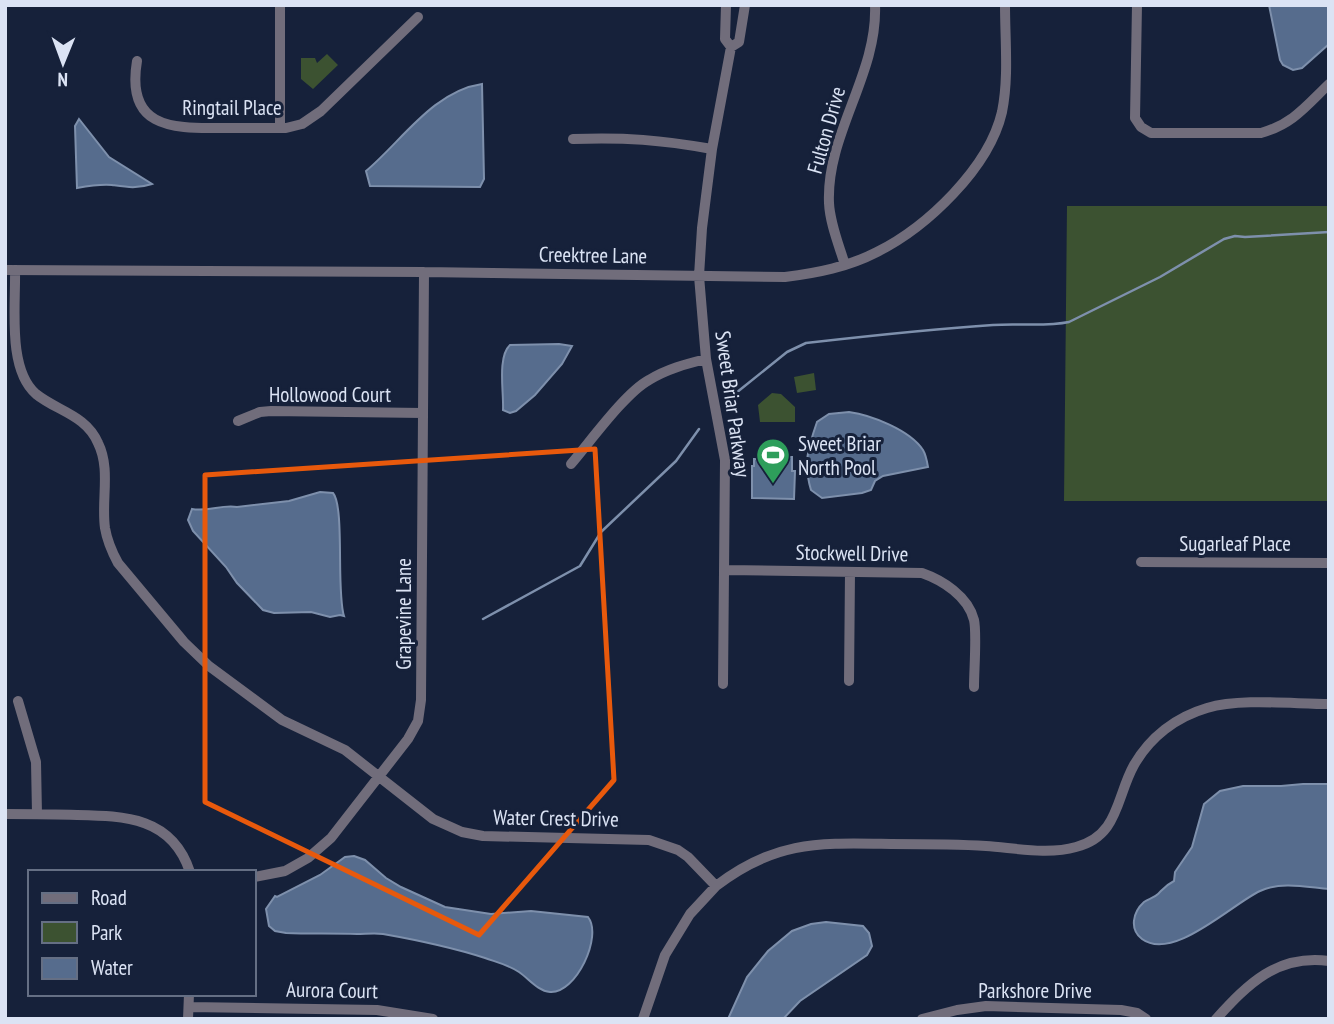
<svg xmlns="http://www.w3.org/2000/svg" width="1334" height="1024" viewBox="0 0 1334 1024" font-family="'PT Sans Narrow',sans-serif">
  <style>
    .green { fill: #3c5231 }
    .water { fill: #566c8d; stroke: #7e90ac; stroke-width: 2 }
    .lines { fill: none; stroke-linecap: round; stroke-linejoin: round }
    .stream { stroke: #7e90ac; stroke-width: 2.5 }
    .street { stroke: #716d7b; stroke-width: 10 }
    .marked { fill: none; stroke: #e8590c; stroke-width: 5; stroke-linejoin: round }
    .labels { text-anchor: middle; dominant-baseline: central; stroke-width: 6; stroke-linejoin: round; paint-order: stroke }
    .street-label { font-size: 21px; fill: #dbe3f4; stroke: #16213a }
    .poi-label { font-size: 21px; fill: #dbe3f4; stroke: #16213a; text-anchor: start }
  </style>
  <rect width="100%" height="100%" fill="#16213a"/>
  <path class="green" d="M327,54L338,65L313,89L301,79V58H315L317,63Z
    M1067,206H1329V501H1064Z
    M814,373L816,390L797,393L794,377Z
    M772,393L781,394L795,407V422H760L758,405Z"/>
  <path class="water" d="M1269,5H1329V44L1302,68L1293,70L1283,65L1280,60Z
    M482,84L484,179L480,187L370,186L366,171C401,142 433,91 482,84Z
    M79,119L109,157L152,184C137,189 126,187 112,185C100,184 88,186 77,188L75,126Z
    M559,344L572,346L562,364L535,395L516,411L510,413L503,410C504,393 497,357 510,345Z
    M849,412C871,415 910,430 923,450C926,455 927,461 928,467L883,476L875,481L871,490L862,493L822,498L811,490C803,463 808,448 817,422L829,414Z
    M777,457H792V471H795L794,499L752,498V466H754V459H777Z
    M320,492L333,493C345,507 336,592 344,616L340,615L330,617L311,612L274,613L263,610L237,583L226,567L193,531L188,520L192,509C208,512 223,504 237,507L289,501Z
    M1303,784H1329V889C1306,887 1282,881 1260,891C1232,904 1173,962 1142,939C1129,929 1133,912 1144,902C1148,899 1154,898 1158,894C1164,888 1166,885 1174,881L1175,872L1192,847L1204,804L1220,791L1243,786H1281Z
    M354,856L365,860L386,878L401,887L445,907L491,914L531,911L588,917C603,936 576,994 550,992C538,991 529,979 519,972C509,965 496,962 485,958C451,947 417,940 383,934C375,933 365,934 357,934C333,933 310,934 286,933L275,931L269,926L266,909L275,896L277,897L320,875L345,857Z
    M826,922L863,926L869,933L872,946L867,955L800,1001L783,1019H728L747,977L768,951L792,931L811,924Z"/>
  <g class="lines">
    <path class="stream" d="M736,393L787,352L806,343C868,336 931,329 993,325C1018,323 1045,327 1069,322L1160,277L1224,239L1235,236L1245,237L1329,232
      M483,619L580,566L601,532L676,461L699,429"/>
    <path class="street" d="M726,5L725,39L731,47
      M1137,5L1135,118L1141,127L1151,133H1261C1293,124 1306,106 1329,84
      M137,61C126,126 169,129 220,128C242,128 264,128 286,128L302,124L321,111L418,17
      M280,128V5
      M573,139C625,137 661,140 712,149
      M845,265C839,245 830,224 829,203C826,134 878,74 875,5
      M5,270L424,272L785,277C817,273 848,267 877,252C927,227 989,168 1002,112C1009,78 1005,40 1005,5
      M15,270C16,305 7,369 36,394C57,411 86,415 98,443C111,469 101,500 105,528C107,540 112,552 118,563L184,642L209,666L282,720L345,750L433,819L462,832L483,836L649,840L678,850L688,857L716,886C776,840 819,843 891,844C923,844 955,844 986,846C1015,848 1048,855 1076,847C1119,836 1116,797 1134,765C1150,737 1176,717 1207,708C1241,698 1293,704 1329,704
      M238,421L260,412L271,411L423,413
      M571,464C590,442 625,393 649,380C667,369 686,364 706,359
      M1141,562L1329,563
      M725,570L922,573C942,580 968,596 974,620C977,633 974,670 974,687
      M849,681L850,572
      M723,684L725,460L706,359L699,276L702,228L712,149L731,47L739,42L745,5
      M18,701L36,762L37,814
      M5,814C29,814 53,814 77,815C125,816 172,817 190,872
      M254,877L285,871L308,858L331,838L408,739L418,721L421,700L424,272
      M189,1007L377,1010L433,1019
      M188,1019L189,994
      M643,1019L665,955L690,914L716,886
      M922,1019L957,1010L986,1006L1121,1010L1137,1013L1146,1019
      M1216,1019C1248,984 1277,954 1329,961"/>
  </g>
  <path class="marked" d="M595,449L614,780L479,935L205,802V475Z"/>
  <defs>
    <g id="stadium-pin" transform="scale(1.75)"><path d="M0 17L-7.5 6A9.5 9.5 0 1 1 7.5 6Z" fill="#2e9e5b" stroke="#16213a"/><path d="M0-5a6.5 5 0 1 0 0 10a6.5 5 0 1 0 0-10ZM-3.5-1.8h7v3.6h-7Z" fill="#fff"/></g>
  </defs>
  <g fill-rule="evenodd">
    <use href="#stadium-pin" x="773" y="455"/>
  </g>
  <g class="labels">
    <g class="street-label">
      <text x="232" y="107">Ringtail Place</text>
      <text transform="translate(826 130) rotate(-74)">Fulton Drive</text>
      <text transform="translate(593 255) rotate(1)">Creektree Lane</text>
      <text x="330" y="394">Hollowood Court</text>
      <text transform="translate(733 404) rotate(82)">Sweet Briar Parkway</text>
      <text x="1235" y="543">Sugarleaf Place</text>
      <text transform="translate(852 553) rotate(1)">Stockwell Drive</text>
      <text transform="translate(403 614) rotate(-90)">Grapevine Lane</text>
      <text transform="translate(556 818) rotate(1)">Water Crest Drive</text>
      <text transform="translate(332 990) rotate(1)">Aurora Court</text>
      <text x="1035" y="990">Parkshore Drive</text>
    </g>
    <g class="poi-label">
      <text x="798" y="443">Sweet Briar<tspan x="798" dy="24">North Pool</tspan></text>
    </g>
  </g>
  <rect width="1334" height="1024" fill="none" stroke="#dbe3f4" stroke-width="14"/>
  <rect x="28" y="870" width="228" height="126" fill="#16213a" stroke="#656f84" stroke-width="2"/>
  <rect x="42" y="893" width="35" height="10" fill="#716d7b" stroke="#656f84" stroke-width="2"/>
  <text x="91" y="905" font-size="21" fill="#dbe3f4">Road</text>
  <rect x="42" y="922" width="35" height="21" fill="#3c5231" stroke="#656f84" stroke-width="2"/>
  <text x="91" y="940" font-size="21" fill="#dbe3f4">Park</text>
  <rect x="42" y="958" width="35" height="21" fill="#566c8d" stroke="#656f84" stroke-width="2"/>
  <text x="91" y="975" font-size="21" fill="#dbe3f4">Water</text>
  <g transform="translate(63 63) rotate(181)" stroke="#16213a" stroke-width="5" paint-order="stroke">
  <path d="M0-5L12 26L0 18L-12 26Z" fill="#dbe3f4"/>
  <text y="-10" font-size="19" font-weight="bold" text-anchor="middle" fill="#dbe3f4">N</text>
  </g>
</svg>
